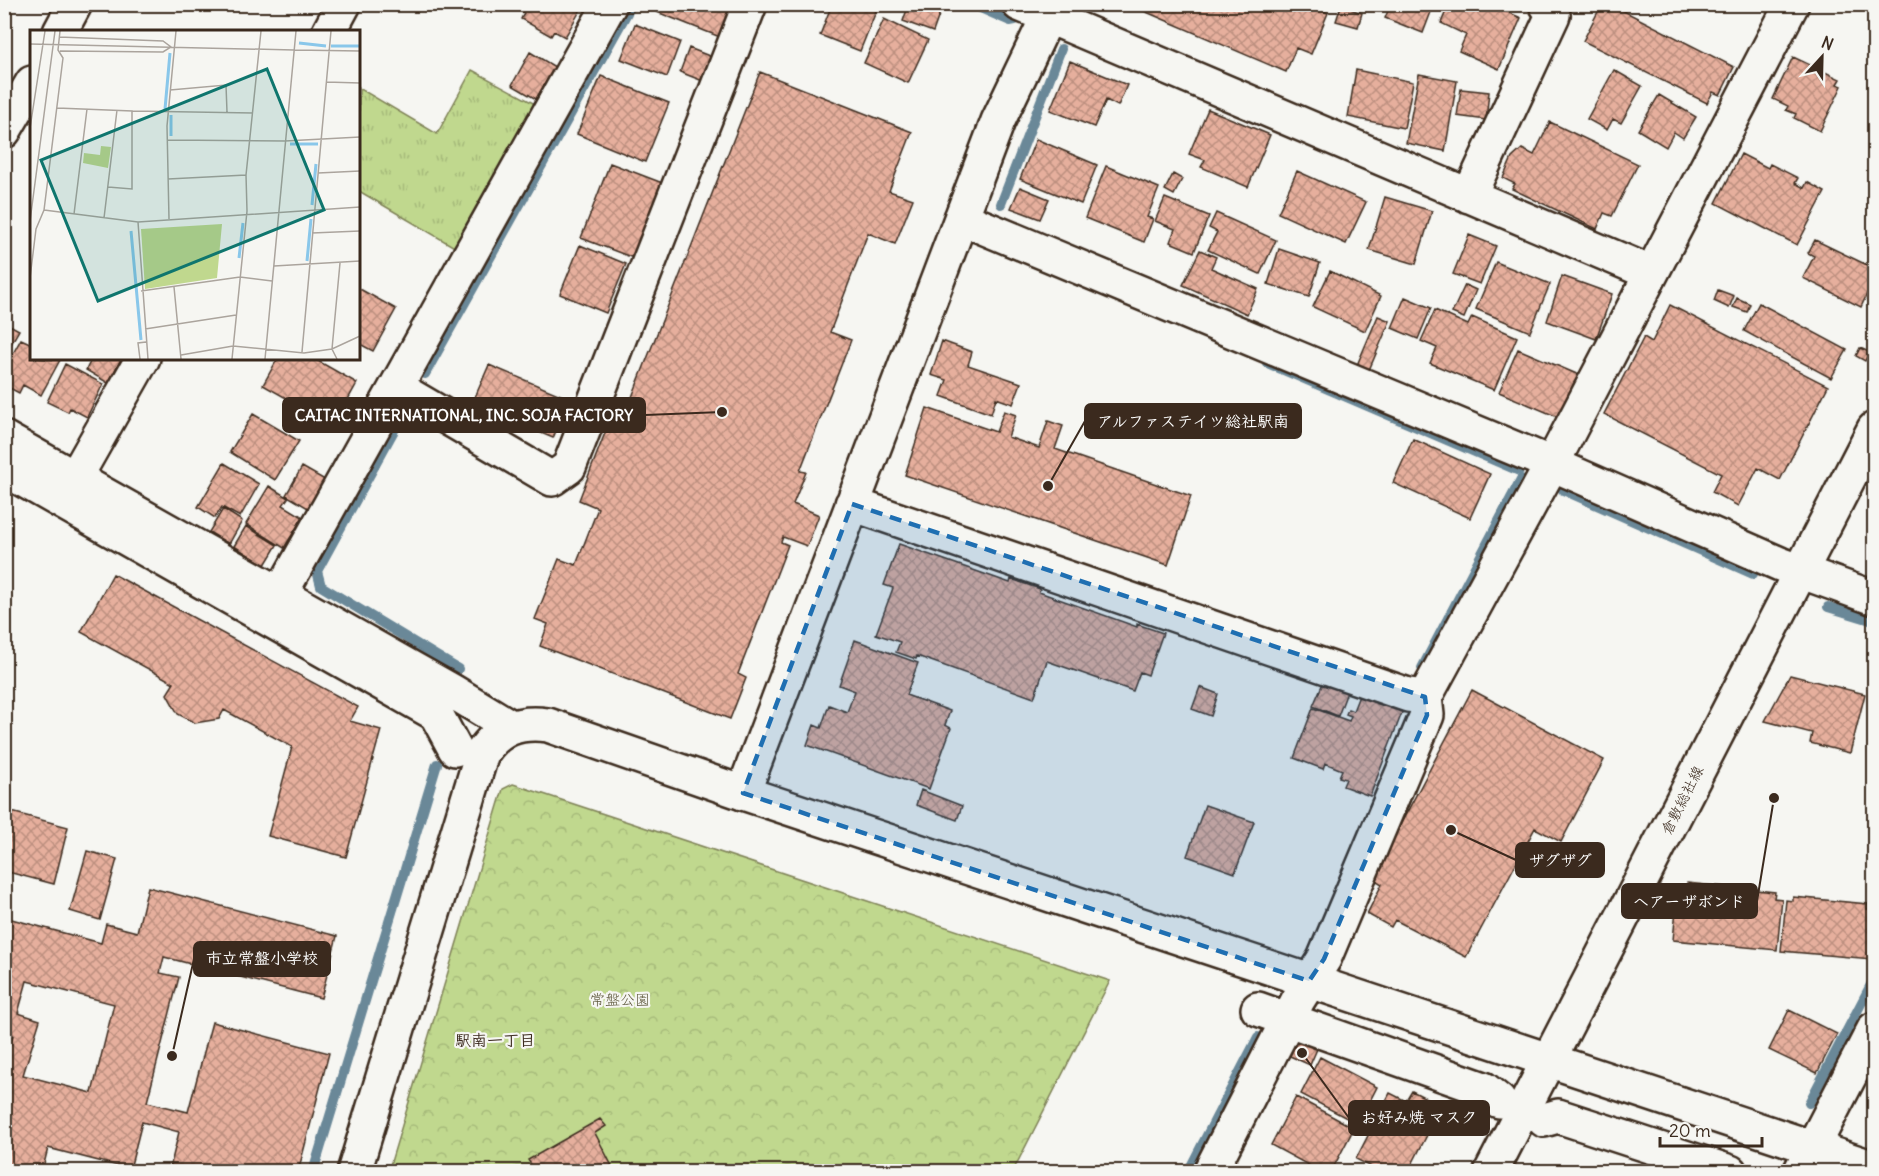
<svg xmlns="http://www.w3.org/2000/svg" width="1879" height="1176" viewBox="0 0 1879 1176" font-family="Delius,'Klee One',sans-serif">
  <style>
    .grass { fill: url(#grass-tufts); stroke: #7e8156; stroke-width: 1.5 }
    .park { fill: url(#park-crowns); stroke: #7e8156; stroke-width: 1.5 }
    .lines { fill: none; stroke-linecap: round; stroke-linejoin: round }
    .stream { stroke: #6a8898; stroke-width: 10 }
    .building { fill: url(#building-cross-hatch); stroke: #3b2a1e; stroke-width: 1.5; fill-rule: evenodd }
    .street-casing { stroke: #3b2a1e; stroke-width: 38 }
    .secondary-casing { stroke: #3b2a1e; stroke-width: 38 }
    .street { stroke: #f6f6f2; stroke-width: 33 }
    .secondary { stroke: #f6f6f2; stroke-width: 33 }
    .marked { fill: #1f6fb2; fill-opacity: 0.2; stroke: #1f6fb2; stroke-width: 4.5; stroke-dasharray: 12 8; stroke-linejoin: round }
    .labels { text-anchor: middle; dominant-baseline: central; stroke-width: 4.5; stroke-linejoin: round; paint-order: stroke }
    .street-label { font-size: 15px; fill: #3b2a1e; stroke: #f6f6f2 }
    .park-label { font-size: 15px; fill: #5c563a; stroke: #f6f6f2 }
    .neighbourhood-label { font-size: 16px; font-weight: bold; fill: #3b2a1e; stroke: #f6f6f2 }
    .inset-river { fill: none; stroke: #89c7ea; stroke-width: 3 }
    .inset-road { fill: none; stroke: #aba49d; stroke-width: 1.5 }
    .view { fill: #0f766e; fill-opacity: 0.15; stroke: #0f766e; stroke-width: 3 }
    .inset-edge { fill: none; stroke: #3b2a1e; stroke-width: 3 }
    .leader { fill: none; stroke: #3b2a1e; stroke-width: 2 }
    .callout-dot { fill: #3b2a1e; stroke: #f6f6f2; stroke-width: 2 }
    .callout { fill: #3b2a1e; stroke: #3b2a1e; stroke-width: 2 }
    .callout-label { font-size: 16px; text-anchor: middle; font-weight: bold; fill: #fff }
  </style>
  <defs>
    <pattern id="grass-tufts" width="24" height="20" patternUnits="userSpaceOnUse" patternTransform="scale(1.5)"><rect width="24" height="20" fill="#c0d88e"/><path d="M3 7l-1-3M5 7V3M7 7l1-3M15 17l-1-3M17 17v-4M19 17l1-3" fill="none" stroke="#a6ba7a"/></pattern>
    <pattern id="park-crowns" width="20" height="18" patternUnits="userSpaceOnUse" patternTransform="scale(1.5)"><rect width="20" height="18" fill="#c0d88e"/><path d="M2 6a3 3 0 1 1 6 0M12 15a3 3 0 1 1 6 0" fill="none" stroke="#a6ba7a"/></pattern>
    <pattern id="building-cross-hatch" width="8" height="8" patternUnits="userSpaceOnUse" patternTransform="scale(1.5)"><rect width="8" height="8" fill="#e6af9d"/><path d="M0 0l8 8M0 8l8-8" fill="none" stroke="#bc8f7f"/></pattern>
  </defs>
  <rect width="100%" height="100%" fill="#f6f6f2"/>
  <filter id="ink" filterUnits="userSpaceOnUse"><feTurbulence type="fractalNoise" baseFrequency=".0167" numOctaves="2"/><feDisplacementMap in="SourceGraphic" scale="12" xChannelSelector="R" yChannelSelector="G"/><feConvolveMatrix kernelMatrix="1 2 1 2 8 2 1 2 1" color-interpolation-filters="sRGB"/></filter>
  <g filter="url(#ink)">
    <path class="grass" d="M472,70L537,105L456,248L359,191V88L437,134Z"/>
    <path class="park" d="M513,784L1110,981L1013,1171L388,1172L503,789Z"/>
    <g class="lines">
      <path class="stream" d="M971,4L1010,21L1015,20
        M1001,204L1061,49
        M1267,363L1519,471
        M425,374L632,4
        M398,423L317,571L321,586L458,669
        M1563,490L1753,574
        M1828,607L1874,621
        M1422,668L1521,479
        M1809,1103L1874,979
        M313,1172L437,764
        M1188,1172L1258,1037"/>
    </g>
    <path class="building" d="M584,4L565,37L554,31L551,36L521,19L524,13L509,5Z
      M655,4H734L720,37L652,10Z
      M832,4H879L860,51L820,35Z
      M909,4H943L933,32L903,21Z
      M1308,4L1328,13L1311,54L1296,48L1286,72L1130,5Z
      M1387,4H1434L1423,33L1385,18L1390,6Z
      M1449,4H1489L1521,18L1499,69L1459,51L1466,35L1441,23Z
      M1602,4H1610L1734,67L1720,95L1713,92L1707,103L1583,41Z
      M1341,6L1362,13L1358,27L1336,21Z
      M884,19L928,40L908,83L864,63Z
      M635,24L680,42L667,77L621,59Z
      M689,48L717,59L708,83L680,72Z
      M530,52L555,67L536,99L512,85Z
      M1793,57L1840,79L1837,84L1842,86L1820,131L1794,118L1796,114L1786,110L1788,106L1773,99Z
      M1070,61L1127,85L1118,106L1106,100L1094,127L1050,110Z
      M1356,70L1413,82L1404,128L1348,117Z
      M1614,70L1642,86L1621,123L1613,119L1607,130L1587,119Z
      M760,72L912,132L889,191L913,199L895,244L868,233L830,332L851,340L800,471L806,472L793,504L819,515L807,546L783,537L781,542L788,545L738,674L746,678L730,719L540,646L548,624L535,619L559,559L576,565L598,508L579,500L610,420L621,425Z
      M1419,74L1457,81L1445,151L1406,143Z
      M601,76L669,103L645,162L577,134Z
      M1461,89L1489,92L1486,120L1457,116Z
      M1659,95L1696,117L1683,138L1674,132L1666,147L1638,130Z
      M1208,109L1270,135L1248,187L1201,167L1205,160L1189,154Z
      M1550,122L1638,164L1612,216L1604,213L1597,229L1512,189L1515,184L1503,178L1512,158L1522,149L1534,155Z
      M1036,139L1097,165L1081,204L1020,179Z
      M1741,154L1768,168L1770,164L1798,178L1795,183L1804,188L1807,182L1825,192L1797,245L1716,203Z
      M610,163L665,184L636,259L581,238Z
      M1106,166L1159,188L1147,217L1153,219L1144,242L1085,218Z
      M1297,171L1366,202L1346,244L1278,213Z
      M1173,174L1182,179L1174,195L1165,190Z
      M1020,187L1049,199L1040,219L1011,208Z
      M1385,197L1432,211L1416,264L1369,250Z
      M1165,198L1209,216L1194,252L1170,242L1175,229L1155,221Z
      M1216,213L1276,240L1260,274L1208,250L1217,232L1209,228Z
      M1469,235L1496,246L1480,284L1453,274Z
      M1815,240L1869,266L1871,263L1874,265V297L1867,294L1861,307L1803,278L1814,256L1808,253Z
      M580,245L626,264L606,313L560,294Z
      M1279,249L1320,263L1309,297L1268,284Z
      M1200,250L1216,257L1211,268L1258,289L1247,314L1183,285Z
      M1496,262L1550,284L1530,332L1476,309Z
      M1330,271L1381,296L1365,331L1313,307Z
      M1562,276L1612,294L1596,339L1547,321Z
      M1465,285L1476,290L1464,318L1452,313Z
      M358,288L396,309L373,351L358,343Z
      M1718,290L1734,296L1729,308L1714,301Z
      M1405,297L1431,308L1418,339L1392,328Z
      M1737,298L1750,304L1747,312L1733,307Z
      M1759,303L1847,350L1831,378L1744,331Z
      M1670,305L1828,386L1780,480L1758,468L1738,506L1712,492L1721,474L1604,414L1644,337L1652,342Z
      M1435,310L1468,325L1472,317L1517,337L1494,390L1430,363L1437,348L1421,341Z
      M1378,316L1390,321L1369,370L1357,365Z
      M4,322L19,330L4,356Z
      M21,339L32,344V358L60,360L41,395L23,385L19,393L4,385V370Z
      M942,341L972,352L968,365L1021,383L1013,404L996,398L991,414L941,396L947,380L931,375Z
      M1860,348L1869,352L1865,361L1856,356Z
      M1518,349L1579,375L1560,418L1499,392Z
      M92,358L121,359L108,383L86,370Z
      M278,358H313L357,383L334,425L263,385Z
      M65,364L103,384L87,417L70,408L68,412L47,402Z
      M489,365L570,399L553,438L472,404Z
      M927,408L996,432L1004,411L1016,415L1008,437L1039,448L1048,421L1063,426L1055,449L1191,496L1168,565L905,475Z
      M253,414L299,441L275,480L230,452Z
      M1413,439L1490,474L1470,518L1393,483Z
      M224,463L259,484L240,517L222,507L215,518L198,507Z
      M302,467L325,480L308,508L286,495Z
      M269,486L288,498L283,505L303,517L284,548L246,524Z
      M223,509L242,521L229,544L209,532Z
      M246,526L277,545L265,565L234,546Z
      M899,544L1010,583L1011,579L1040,589L1039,592L1137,627V624L1163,633L1148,675L1140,672L1133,691L1047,661L1034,698L917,656L916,659L896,652L900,642L876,634L893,588L884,585Z
      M113,574L358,707L350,721L381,730L346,857L268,836L292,747L224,710L219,719L195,723L178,714L167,694L174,683L81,632Z
      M855,640L918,663L906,695L950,711L945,725L951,728L929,789L807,745L814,725L821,728L829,705L847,712L855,691L839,685Z
      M1790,675L1865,694L1850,753L1810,743L1812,733L1765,721Z
      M1323,683L1347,692L1338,716L1313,706Z
      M1200,687L1218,694L1211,716L1192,709Z
      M1472,690L1604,760L1561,842L1535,828L1466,957L1395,920L1391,927L1367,914L1382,884L1372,878Z
      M1360,693L1403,710L1370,796L1343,786L1346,779L1339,777L1342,770L1325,763L1323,769L1294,758L1313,708L1349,721L1351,716L1346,714L1348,709L1353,711Z
      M921,790L962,806L957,820L916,805Z
      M1205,805L1254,822L1235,873L1187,856Z
      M4,810L68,827L54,884L4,871Z
      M87,851L117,859L100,920L70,911Z
      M1687,883L1775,892L1774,898L1782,899L1777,950L1673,940L1678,889H1686Z
      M148,887L337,936L321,998L164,957L160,973L179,977L147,1102L188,1112L212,1022L329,1053L298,1172H169L179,1132L142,1122L130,1169L48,1148L42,1172H4V1065L13,1035L4,1033V917L101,943L106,924L137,932ZM27,981L114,1004L92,1093L23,1075L40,1020L18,1013Z
      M1793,897L1868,904L1867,909L1874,910L1872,959L1781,951L1786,900L1793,901Z
      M1789,1010L1837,1034L1817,1073L1769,1050Z
      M1297,1040L1317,1049L1310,1065L1290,1056Z
      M1320,1057L1377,1087L1358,1124L1301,1094Z
      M1412,1091L1442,1106L1408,1172H1381L1356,1159L1390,1093L1406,1101Z
      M1296,1097L1354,1128L1331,1172H1321L1271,1145Z
      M600,1119L606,1126L595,1133L615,1172H536L528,1160Z"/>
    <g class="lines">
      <g class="street-casing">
        <path id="street" d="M1019,4L1651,273
          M60,32L75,4
          M329,32L344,4
          M4,131L32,83
          M1469,196L1553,15L1546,4
          M961,218L1552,464L1780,564L1874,598
          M397,388L552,479L569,467L750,4
          M4,438L452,691L511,727
          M4,469L436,714L455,749
          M75,478L143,358
          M852,504L1408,695L1425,697L1552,464L1792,4
          M281,593L610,4
          M743,793L998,121L1054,4
          M1258,1009L1484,1089L1499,1101
          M1544,1120L1558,1116L1730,1172
          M1210,1172L1298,1000L1324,959L1427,715L1425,697
          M1800,1172L1874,1029"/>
      </g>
      <g class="secondary-casing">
        <path id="secondary" d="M354,1172L482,753C498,729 518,721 548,725L743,793L1874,1168
          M1491,1172L1874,429"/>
      </g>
      <use href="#street" class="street"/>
      <use href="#secondary" class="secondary"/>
    </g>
  </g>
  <path class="marked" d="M852,504L1425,697L1427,715L1324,959L1309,981L743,793Z"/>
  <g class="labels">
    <g class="street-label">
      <text transform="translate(1682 800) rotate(-63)">倉敷総社線</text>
    </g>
    <g class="park-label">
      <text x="620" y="999">常盤公園</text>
    </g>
    <g class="neighbourhood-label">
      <text x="495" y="1040">駅南一丁目</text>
    </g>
  </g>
  <g transform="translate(30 30)">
    <rect width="330" height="330" fill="#f6f6f2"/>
    <path d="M71,116L81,117L78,138L53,133L54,123L70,125Z" fill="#c0d88e"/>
    <path d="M192,194L187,248L115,259L111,199Z" fill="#c0d88e"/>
    <path class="inset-river" d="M269,13L296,16M301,16H330M135,79L140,23M141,85V106M260,114H288M282,175L286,134M101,201L111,310M209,228L213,193M277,231L281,189"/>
    <path class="inset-road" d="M29,7L133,11L141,17L133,22L30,21M0,14L264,20M264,20L330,21M296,52L330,53M140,60L196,55L197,82M27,78L102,81V159L78,157M102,81L223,83M0,98L15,1M137,110L255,111L330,107M288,143L330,141M138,149L216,145L231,1M14,180L108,192L330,177M44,184L57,79M74,188L87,80M139,189L137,96L146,1M0,191L25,1M108,192L118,329M282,203L330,201M244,236L330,231M0,248L6,199L14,180L33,28L28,20L30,1M144,257L151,329M111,261L210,247L242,251M115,299L206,285M272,322L301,1M151,325L203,316L274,323L302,319L330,306M110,329L108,313L116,312M202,329L217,181L216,145M235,329L266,1M307,329L302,319L310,233"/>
    <path class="view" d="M237,39L294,180L68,271L11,130Z"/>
    <rect width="330" height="330" class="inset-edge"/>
  </g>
  <path class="leader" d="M722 412L645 415M1048 486L1085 421M1451 830L1516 860M1774 798L1757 901M172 1056L194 959M1302 1053L1349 1118"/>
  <g class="callout-dot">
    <circle cx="722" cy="412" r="6"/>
    <circle cx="1048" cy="486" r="6"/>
    <circle cx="1451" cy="830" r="6"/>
    <circle cx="1774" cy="798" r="6"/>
    <circle cx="172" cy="1056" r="6"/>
    <circle cx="1302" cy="1053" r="6"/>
  </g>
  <g class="callout">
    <rect x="283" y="398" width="362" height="34" rx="6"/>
    <rect x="1085" y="404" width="216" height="34" rx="6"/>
    <rect x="1516" y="843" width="88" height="34" rx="6"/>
    <rect x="1622" y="884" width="135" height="34" rx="6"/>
    <rect x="194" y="942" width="136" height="34" rx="6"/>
    <rect x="1349" y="1101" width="140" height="34" rx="6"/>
  </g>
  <g class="callout-label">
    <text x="464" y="421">CAITAC INTERNATIONAL, INC. SOJA FACTORY</text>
    <text x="1193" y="427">アルファステイツ総社駅南</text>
    <text x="1560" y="866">ザグザグ</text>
    <text x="1689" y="907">ヘアーザボンド</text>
    <text x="262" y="964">市立常盤小学校</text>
    <text x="1419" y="1123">お好み焼 マスク</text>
  </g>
  <rect width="1879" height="1176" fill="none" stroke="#f6f6f2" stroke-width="24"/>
  <rect x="12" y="12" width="1855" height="1152" fill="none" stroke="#3b2a1e" stroke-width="2" filter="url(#ink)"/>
  <g transform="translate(1822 57) rotate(22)" stroke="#f6f6f2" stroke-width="4.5" paint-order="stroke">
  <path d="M0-4.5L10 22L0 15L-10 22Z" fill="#3b2a1e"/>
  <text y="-9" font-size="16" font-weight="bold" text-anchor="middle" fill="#3b2a1e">N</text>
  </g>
  <path d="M1660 1137v9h102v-9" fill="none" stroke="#3b2a1e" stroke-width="3"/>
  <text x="1669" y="1137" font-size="18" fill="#3b2a1e" stroke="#f6f6f2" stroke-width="4.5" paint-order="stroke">20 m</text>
</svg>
